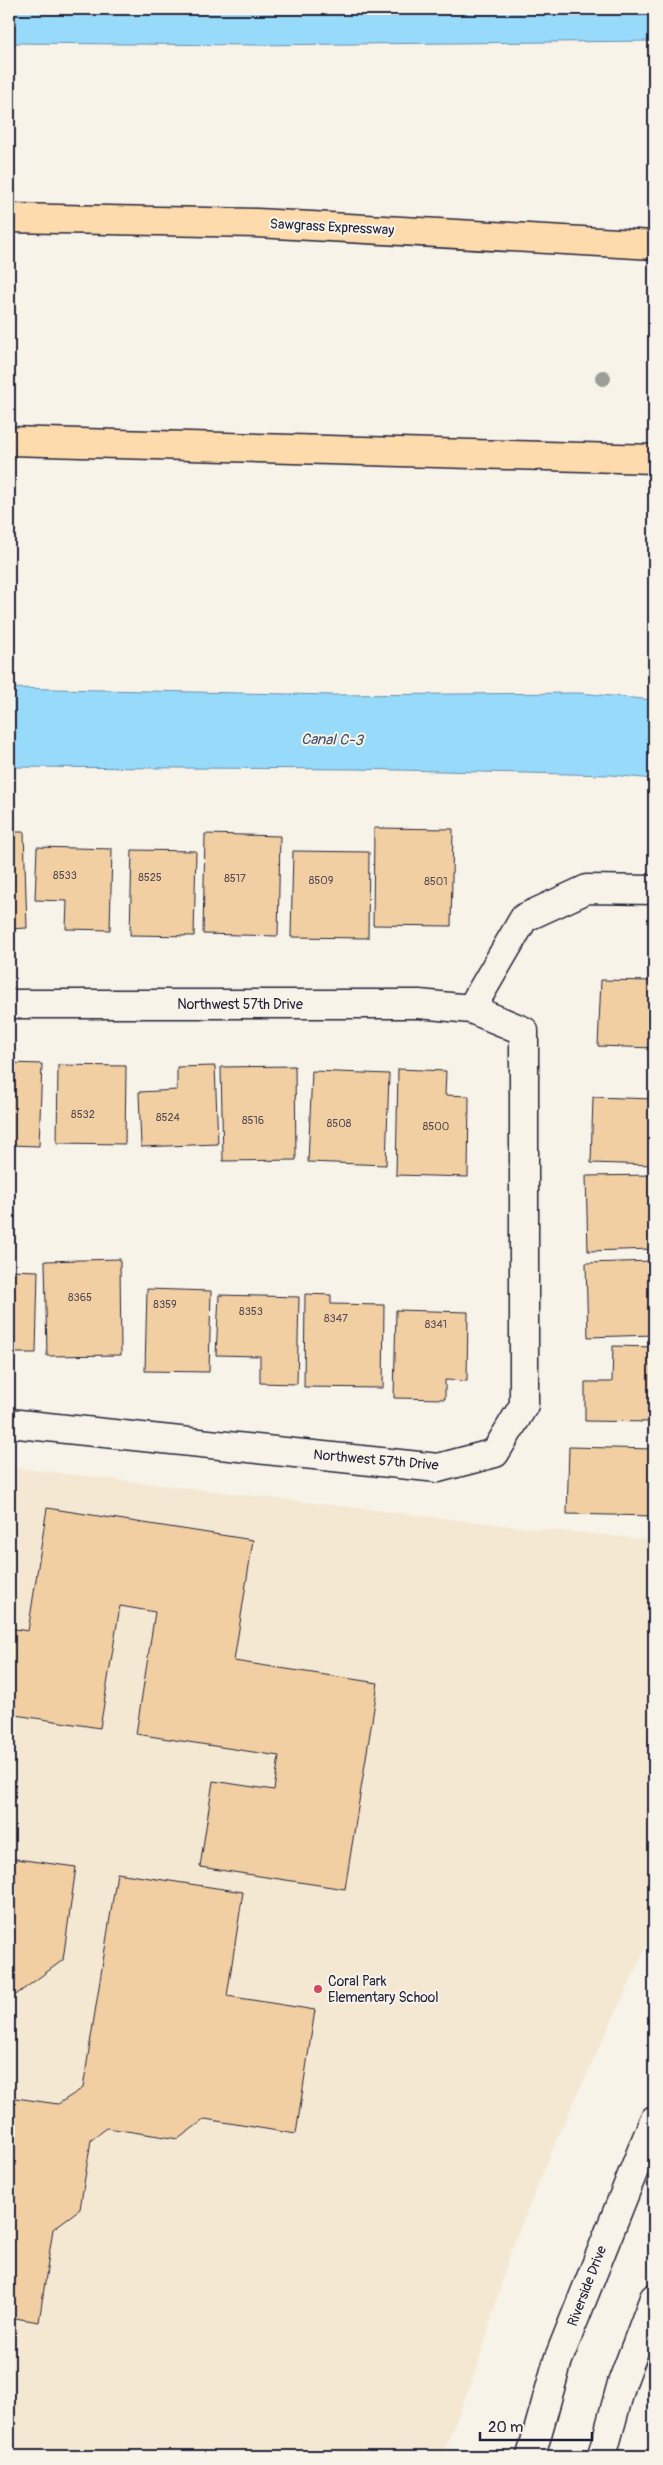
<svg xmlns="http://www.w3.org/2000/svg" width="663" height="2465" viewBox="0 0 663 2465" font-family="Pangolin,sans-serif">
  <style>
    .built { fill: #f5e8d3 }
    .water { fill: #98dafa; stroke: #6990ae }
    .building { fill: #f1cfa2; stroke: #22223b }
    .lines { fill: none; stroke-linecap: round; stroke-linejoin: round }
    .minor-casing { stroke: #22223b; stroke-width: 31 }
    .highway-casing { stroke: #22223b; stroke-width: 31 }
    .minor { stroke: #f7f3e8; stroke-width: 28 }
    .highway { stroke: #fedbac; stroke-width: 28 }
    .tree { fill: #9a9e97 }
    .poi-dot { fill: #d1495b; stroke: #f7f3e8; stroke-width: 2 }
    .labels { text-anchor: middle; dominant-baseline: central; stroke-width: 4; stroke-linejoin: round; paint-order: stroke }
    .number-label { font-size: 11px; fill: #564d55 }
    .street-label { font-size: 14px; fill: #22223b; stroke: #f7f3e8 }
    .poi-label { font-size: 14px; fill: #22223b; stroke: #f7f3e8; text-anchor: start }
    .water-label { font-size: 15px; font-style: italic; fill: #40506b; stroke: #f7f3e8 }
  </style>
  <rect width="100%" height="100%" fill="#f7f3e8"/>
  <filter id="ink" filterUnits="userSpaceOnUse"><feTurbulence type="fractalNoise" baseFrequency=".02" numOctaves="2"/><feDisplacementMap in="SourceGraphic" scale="10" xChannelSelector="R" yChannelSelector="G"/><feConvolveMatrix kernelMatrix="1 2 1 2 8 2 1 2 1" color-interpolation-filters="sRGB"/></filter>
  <g filter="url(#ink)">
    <path class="built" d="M9,1467L510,1526L654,1540V1931L561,2129L511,2250L477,2368L442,2456H43L9,2448Z"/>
    <path class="water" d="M9,9H654V41L252,45L9,43Z
      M9,688L334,695L580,693L654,700V779L611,775L355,769L9,767Z"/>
    <path class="building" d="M374,828L453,829L451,926L373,925Z
      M9,832H24L27,928L9,929Z
      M205,834L280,836L278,936L203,934Z
      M37,847L112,849L110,930L66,929L67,901L35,900Z
      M132,850L196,851L194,936L130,935Z
      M293,851L369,852L368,938L291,937Z
      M601,980L654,981V1048L598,1046Z
      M9,1063L42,1064L39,1146L9,1145Z
      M58,1065L126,1066L125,1144L57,1143Z
      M215,1066L218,1144L141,1147L139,1092L177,1090V1067Z
      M295,1066L296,1160L223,1161L221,1067Z
      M398,1069L446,1071L445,1095L469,1096L468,1177L396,1175Z
      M312,1071L389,1074L386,1165L308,1162Z
      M593,1097L654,1099V1165L591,1163Z
      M654,1175V1249L588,1251L586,1176Z
      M120,1259L121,1355L47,1356L45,1261Z
      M654,1261V1335L588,1337L586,1263Z
      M9,1270L38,1271L36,1353H9Z
      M147,1289L211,1291L209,1372L145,1371Z
      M305,1294L331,1295V1304L384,1305L383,1388L304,1387Z
      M219,1295L299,1297L297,1384L260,1383V1356L216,1355Z
      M396,1310L468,1312L467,1381L445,1380V1399L394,1398Z
      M613,1346L654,1347V1422L585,1421V1382H612Z
      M569,1447L654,1449V1516L567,1514Z
      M47,1508L253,1540L234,1661L378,1683L345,1889L200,1867L213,1781L274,1790L279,1756L136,1734L155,1612L120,1606L100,1728L9,1714V1628L28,1631Z
      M9,1750L13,1751L9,1778Z
      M9,1858L76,1867L63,1960L9,2000Z
      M117,1873L243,1892L227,1996L315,2010L296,2134L205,2119L178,2139L107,2128L91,2140L80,2209L53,2229L39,2322L9,2317V2097L58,2104L83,2088Z"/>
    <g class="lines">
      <g class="minor-casing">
        <path id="minor" d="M9,1004H419L471,1009L524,1031V1405L495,1453L438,1468L9,1423
          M471,1009L524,918L587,889L654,890
          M531,2456L558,2360L654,2120
          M602,2456L622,2383L654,2298"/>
      </g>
      <g class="highway-casing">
        <path id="highway" d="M9,218L257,223L654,245
          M9,441L654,459"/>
      </g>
      <use href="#minor" class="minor"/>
      <use href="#highway" class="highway"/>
    </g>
    <circle class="tree" cx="603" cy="378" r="8"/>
  </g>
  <circle class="poi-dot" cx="318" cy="1989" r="5"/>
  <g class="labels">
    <g class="number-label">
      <text x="65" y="875">8533</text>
      <text x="150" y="877">8525</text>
      <text x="235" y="878">8517</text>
      <text x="321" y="880">8509</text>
      <text x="436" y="881">8501</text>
      <text x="83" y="1114">8532</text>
      <text x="168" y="1117">8524</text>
      <text x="253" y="1120">8516</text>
      <text x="339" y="1123">8508</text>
      <text x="436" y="1126">8500</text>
      <text x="80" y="1297">8365</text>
      <text x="165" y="1304">8359</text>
      <text x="251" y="1311">8353</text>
      <text x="336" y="1318">8347</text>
      <text x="436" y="1324">8341</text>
    </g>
    <g class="street-label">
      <text transform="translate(332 227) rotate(3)">Sawgrass Expressway</text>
      <text x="240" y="1004">Northwest 57th Drive</text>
      <text transform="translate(376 1460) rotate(5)">Northwest 57th Drive</text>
      <text transform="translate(587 2286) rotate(-69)">Riverside Drive</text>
    </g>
    <g class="poi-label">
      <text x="328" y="1981">Coral Park<tspan x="328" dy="16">Elementary School</tspan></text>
    </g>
    <g class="water-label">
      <text transform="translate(332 740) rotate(1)">Canal C-3</text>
    </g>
  </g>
  <rect width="663" height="2465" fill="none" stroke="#f7f3e8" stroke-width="30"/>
  <rect x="15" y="15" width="633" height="2435" fill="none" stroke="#22223b" stroke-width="2" filter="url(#ink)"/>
  <path d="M480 2432v8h112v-8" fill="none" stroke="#22223b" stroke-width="2.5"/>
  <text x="488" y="2432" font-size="15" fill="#22223b" stroke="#f7f3e8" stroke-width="4" paint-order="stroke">20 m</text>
</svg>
